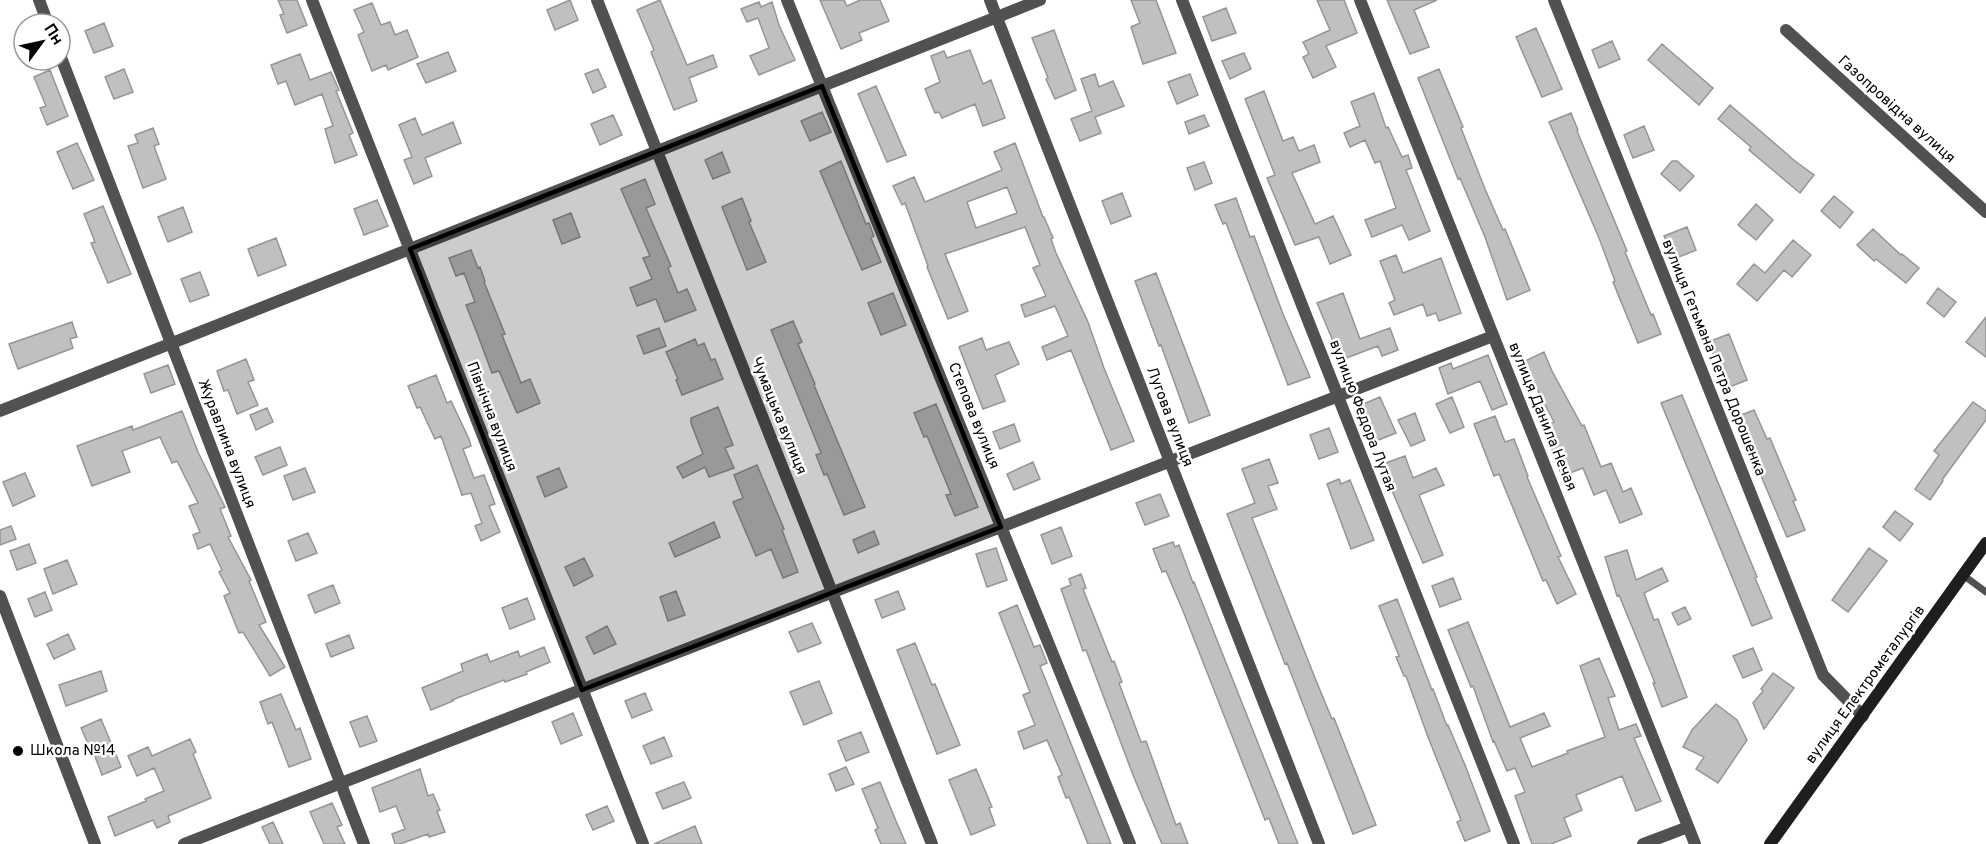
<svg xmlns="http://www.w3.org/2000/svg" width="1986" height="844" viewBox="0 0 1986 844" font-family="Overpass,sans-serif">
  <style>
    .building { fill: #c0c0c0; stroke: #959595; stroke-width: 1.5; fill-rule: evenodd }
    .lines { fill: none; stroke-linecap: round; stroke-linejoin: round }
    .service { stroke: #515151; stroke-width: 7 }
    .minor { stroke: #515151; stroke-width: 12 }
    .secondary { stroke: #1e1e1e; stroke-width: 12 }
    .marked { fill: #000; fill-opacity: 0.2; stroke: #000; stroke-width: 4.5; stroke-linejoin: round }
    .poi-dot { fill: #000; stroke: #fff; stroke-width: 2 }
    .labels { text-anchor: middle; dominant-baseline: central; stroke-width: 5; stroke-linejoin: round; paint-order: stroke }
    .street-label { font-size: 15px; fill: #000; stroke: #fff }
    .poi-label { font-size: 15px; fill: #000; stroke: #fff; text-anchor: start }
  </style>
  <rect width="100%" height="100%" fill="#fff"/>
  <path class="building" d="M278,0H297L307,25L287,33L280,15L284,14Z
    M570,0L578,20L555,30L547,10Z
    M660,0L687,65L713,55L717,67L689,78L697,101L674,110L651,52L654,50L637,10Z
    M820,0H844L847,6L860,0H880L889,21L859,33L862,40L841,49Z
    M1131,0H1156L1176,53L1143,64L1131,27L1140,23Z
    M1317,0H1344L1357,33L1326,46L1336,67L1313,78L1303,57L1309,54L1303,42L1330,30Z
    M1387,0H1437L1414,10L1429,47L1410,54Z
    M759,2L761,7L772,2L779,25L795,60L759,75L750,56L769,48L758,18L747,22L741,9Z
    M372,3L381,25L390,22L395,35L407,30L418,57L388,70L386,65L372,71L358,35L364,32L354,10Z
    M1226,8L1236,33L1212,41L1203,17Z
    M104,23L113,46L94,53L85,31Z
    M1536,28L1562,89L1542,97L1516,37Z
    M1054,30L1076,90L1055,99L1046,79L1048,78L1032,38Z
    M1612,41L1620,59L1599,68L1592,50Z
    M1662,44L1713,88L1699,105L1648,60Z
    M970,50L983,84L991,80L1005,118L983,126L975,104L942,118L939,112L935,113L925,89L940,82L931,56L944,51L947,58Z
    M448,52L456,71L426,83L417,64Z
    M1244,53L1251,69L1230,79L1222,61Z
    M300,54L310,80L331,72L339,90L336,91L353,133L349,135L357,155L335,163L325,129L333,126L322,94L295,105L286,81L278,84L271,65Z
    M124,69L133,92L114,99L105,77Z
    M598,69L606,87L593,93L585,74Z
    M1439,69L1463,127L1461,128L1485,189L1503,230L1505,229L1530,290L1507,300L1485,237L1460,178L1458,179L1418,78Z
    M50,70L68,116L47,125L40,108L46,106L34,77Z
    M1095,74L1099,87L1113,81L1124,106L1095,117L1101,133L1080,141L1071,119L1092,111L1081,79Z
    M1190,74L1198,95L1177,104L1168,82Z
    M876,86L906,155L887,162L858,94Z
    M1264,91L1283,141L1293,137L1299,151L1314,145L1320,162L1292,173L1315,224L1333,216L1351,255L1330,264L1319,237L1295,245L1267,178L1275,175L1245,99Z
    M1374,93L1386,128L1388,127L1402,157L1408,155L1412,168L1406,170L1430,231L1409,240L1402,225L1372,237L1365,220L1396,208L1380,161L1375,163L1365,140L1350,147L1344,133L1360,126L1351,102Z
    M1730,105L1795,161L1814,175L1800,193L1749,150L1751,147L1718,119Z
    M822,112L831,132L810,141L801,121Z
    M1571,113L1578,130L1577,131L1627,251L1625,252L1651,315L1653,314L1661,334L1638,343L1613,282L1615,281L1599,238L1549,122Z
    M613,115L622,135L600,145L591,124Z
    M1204,115L1209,126L1189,134L1185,122Z
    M415,118L422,135L453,122L461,143L425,158L432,176L414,184L404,160L412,157L399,125Z
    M1644,126L1654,150L1633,158L1624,135Z
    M153,128L159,144L154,146L166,179L143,188L128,146L138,143L135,135Z
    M77,143L94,180L73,189L57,152Z
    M1015,143L1043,217H1044L1053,238L1051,239L1056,253L1088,322L1104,368L1134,441L1111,450L1071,350L1047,360L1042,347L1068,336L1055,306L1025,317L1021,305L1046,296L1033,268L1040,265L1025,227L945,254L968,311L948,319L927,267L928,266L905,203L902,205L893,186L914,177L925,202L1002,170L994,152ZM1007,187L1017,213L976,228L967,202Z
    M722,152L730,172L713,179L705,160Z
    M841,161L866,224L869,223L874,236L871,238L881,262L862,270L820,171Z
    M1672,161H1677L1694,176L1680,191L1661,174Z
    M1204,162L1212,183L1195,190L1187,168Z
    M645,179L655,204L646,208L671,266L668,268L678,293L687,289L696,310L665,322L656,299L637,306L630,288L652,279L643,258L650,256L621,189Z
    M1122,193L1131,216L1111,224L1102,201Z
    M1834,196L1853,212L1840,228L1821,211Z
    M742,198L751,221L749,222L766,262L747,270L722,207Z
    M1236,198L1250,237L1254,236L1283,314L1310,377L1288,385L1226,223L1223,224L1215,205Z
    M377,200L388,226L364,235L354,209Z
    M1756,204L1773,220L1756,240L1738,225Z
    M103,206L131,274L108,283L91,243L95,242L84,214Z
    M183,207L192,232L168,242L158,217Z
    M571,213L580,237L562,244L553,220Z
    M1687,227L1696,250L1674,259L1664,236Z
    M1873,229L1901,255L1902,254L1919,268L1906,283L1876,259L1874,261L1857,245Z
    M276,238L286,265L258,276L248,249Z
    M1793,240L1811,255L1792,277L1784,270L1757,301L1737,284L1754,264L1765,273Z
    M471,250L478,268L480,267L485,281L484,282L505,334L502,335L521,383L530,379L540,403L517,413L499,371L492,373L477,333L466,305L475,302L464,273L456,276L449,258Z
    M1396,255L1403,273L1441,258L1461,313L1439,321L1436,313L1427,316L1423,304L1394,315L1389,303L1395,300L1380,261Z
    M200,272L209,295L190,302L181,279Z
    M1156,273L1210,415L1189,423L1161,345L1159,346L1135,281Z
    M1938,288L1956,302L1944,317L1927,303Z
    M893,293L906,325L881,335L868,303Z
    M1343,293L1360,339L1390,328L1398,350L1382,356L1378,346L1341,360L1317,303Z
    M1986,317V357L1966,342Z
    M793,321L802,342L798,344L815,384L814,385L865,507L844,515L827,474L824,475L816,455L821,453L771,330Z
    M72,322L77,337L70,339L73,348L18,369L9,344Z
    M659,328L666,346L644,354L637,336Z
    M1729,334L1747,380L1727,388L1708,342Z
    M982,338L986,350L1009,342L1019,364L995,375L1005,401L983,409L959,347Z
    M695,339L698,346L704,343L711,360L715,359L723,379L682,395L676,380L678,379L666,352Z
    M1544,352L1552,371L1582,426L1584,425L1601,467L1611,463L1623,492L1631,488L1642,514L1620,523L1606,490L1594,495L1583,468L1562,476L1543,426L1554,422L1523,362Z
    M1488,355L1507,404L1492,410L1480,381L1448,394L1439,368L1451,363L1453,369Z
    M246,359L254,380L248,382L258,405L237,414L228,390L224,391L217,371Z
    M168,365L175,384L151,393L144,374Z
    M436,375L447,403L451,401L469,439L471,446L463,449L474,478L484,475L495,504L489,506L500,532L481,541L475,526L482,523L471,493L462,495L441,436L435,439L420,407L417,408L408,386Z
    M1682,395L1757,577L1755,578L1772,618L1752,626L1661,403Z
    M1380,397L1396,433L1376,441L1361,405Z
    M1452,397L1464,427L1450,433L1436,404Z
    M1973,402L1986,411V420L1942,480L1943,481L1930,500L1915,489L1939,455L1934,451Z
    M936,404L978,507L955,516L946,495L951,494L927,436L924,437L914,413Z
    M718,407L733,445L725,448L734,468L709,477L705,467L683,478L677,467L703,454L691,423V418Z
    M267,408L273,422L256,430L250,415Z
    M1754,410L1767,439L1770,438L1796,500L1793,501L1805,530L1787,537L1736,417Z
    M182,411L198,452L225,507L220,509L231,536L228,537L251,580L249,581L266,622L259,625L285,667L270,676L243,632L239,633L224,596L230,593L219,572L222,570L210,544L198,549L193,535L200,532L189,506L198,503L177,461L172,463L160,437L122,451L130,472L92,486L77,446L132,426L133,430Z
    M1415,413L1425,440L1411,446L1398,420Z
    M1495,416L1505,442L1514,439L1528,476L1527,477L1561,556L1558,557L1576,594L1557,604L1546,580L1543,581L1499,474L1494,476L1474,424Z
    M1014,424L1020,441L1000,449L993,432Z
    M1329,428L1338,452L1319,459L1310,435Z
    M280,447L287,465L263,475L255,457Z
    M1405,456L1413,478L1436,468L1444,485L1419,495L1443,555L1423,563L1393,493L1383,464Z
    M1269,459L1278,483L1268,486L1277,509L1252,518L1315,678L1332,719L1334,718L1376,825L1353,834L1287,663L1285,664L1227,514L1255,503L1242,469Z
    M1033,462L1040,479L1014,490L1007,474Z
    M757,465L784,529L782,530L798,572L783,578L771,549L756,556L733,502L743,498L734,475Z
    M305,468L315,492L293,500L284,476Z
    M559,468L567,487L545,497L537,477Z
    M25,473L35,496L13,506L3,482Z
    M1339,479L1341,484L1350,480L1374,540L1351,549L1327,484Z
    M1160,494L1169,516L1145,525L1136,503Z
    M1895,511L1913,524L1900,541L1883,527Z
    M714,522L720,537L675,557L669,543Z
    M11,526L16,539L0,545V530Z
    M1061,527L1072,556L1052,564L1041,535Z
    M874,531L879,544L858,553L853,540Z
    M308,533L317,553L296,561L288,541Z
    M1173,542L1175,547L1179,545L1193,583L1194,582L1298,844H1279L1269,818L1265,820L1183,611L1166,571L1162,572L1153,549Z
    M29,544L36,563L17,570L10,551Z
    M996,548L1007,580L987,587L976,554Z
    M1869,548L1887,561L1848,612L1832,600Z
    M1627,550L1636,580L1662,568L1668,581L1644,593L1654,620L1658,619L1687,697L1662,707L1653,683H1655L1619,595L1617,596L1605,557Z
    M584,558L593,576L574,586L565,567Z
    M67,560L77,584L53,594L44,569Z
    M1081,574L1086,588L1083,589L1112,662L1114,661L1122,682L1119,683L1141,742L1146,741L1176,825L1180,823L1188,844H1162L1133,775L1086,650L1083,651L1061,589L1071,585L1069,579Z
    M1453,578L1461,599L1440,607L1432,586Z
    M333,585L340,603L315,613L308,595Z
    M676,591L685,615L668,621L660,597Z
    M898,591L905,609L882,618L875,600Z
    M45,592L52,610L35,617L28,599Z
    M527,598L535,619L510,629L502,608Z
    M1397,599L1432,690L1433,689L1447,726L1448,725L1465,765L1490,831L1465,841L1457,822L1461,820L1428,737L1406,676H1404L1396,657L1399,656L1379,606Z
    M1017,605L1034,647L1040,645L1047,663L1040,666L1111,844H1088L1069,797L1066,798L1058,777L1062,775L1047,740L1024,749L1018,732L1035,725L1023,695L1030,692L999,613Z
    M1685,607L1691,619L1678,625L1672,613Z
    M1468,622L1510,727L1544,713L1550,726L1520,738L1532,767L1568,753L1567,751L1605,737L1580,666L1599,658L1615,696L1608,698L1619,730L1636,724L1641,736L1634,738L1661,801L1636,811L1622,776L1576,795L1582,810L1564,818L1571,836L1551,844H1532L1515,796L1525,792L1515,768L1507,771L1494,741L1493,742L1473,686L1471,687L1448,630Z
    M812,623L821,643L798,652L789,632Z
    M607,626L616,644L594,654L586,637Z
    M68,634L75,649L54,659L47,644Z
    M349,635L354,648L331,657L326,644Z
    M915,643L932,685L935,684L960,745L937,754L897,650Z
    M544,647L550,662L526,672L527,674L505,682L504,680L452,700L453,701L431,710L422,688L463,671L461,664L487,654L490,662L518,651L520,657Z
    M1753,648L1762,670L1743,678L1733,656Z
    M101,671L107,691L66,706L59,685Z
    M1773,673L1794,688L1764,729L1753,703L1763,691L1761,689Z
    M819,681L832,713L804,725L790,692Z
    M645,693L652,710L632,718L625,701Z
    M281,694L296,730L300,728L311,759L289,767L272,722L268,724L260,702Z
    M1716,704L1737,720L1747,740L1718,783L1696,769L1704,757L1683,747L1692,730Z
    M573,713L582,735L561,744L552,722Z
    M367,716L377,741L360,747L350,722Z
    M101,719L121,767L102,775L91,746H89L81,728Z
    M861,732L869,752L846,761L838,741Z
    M664,737L672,756L651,764L643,746Z
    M190,739L196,752L193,754L211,798L168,816L170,822L157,828L153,820L115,836L108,817L146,801L145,799L164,791L154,768L137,776L128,756L148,747L152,756Z
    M846,767L854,784L836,791L829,774Z
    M420,769L428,796L433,794L440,810L437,811L445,832L429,837L428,834L400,844H395L392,834L405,829L396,806L380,812L372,788Z
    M976,769L992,807L989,808L995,825L971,835L949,780Z
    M684,782L691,798L663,809L656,793Z
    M880,782L896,821L906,844H881L875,830L878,828L862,789Z
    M332,803L342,825L337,827L345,844H324L310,812Z
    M607,806L614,821L593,830L586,815Z
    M273,822L283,844H270L262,827Z
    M695,826L702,844H654Z"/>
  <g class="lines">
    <path class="service" d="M1963,575L1986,592"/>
    <path class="minor" d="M39,0L48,24
      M312,0L643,844
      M597,0L932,844
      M787,0L1130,844
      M990,0L1319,844
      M1182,0L1514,844
      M1360,0L1695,844
      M1554,0L1823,675L1863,716
      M1786,30L1986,212
      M60,55L364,844
      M0,411L1040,0
      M0,596L95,844
      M184,844L1493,336
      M1643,844L1688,827"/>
    <path class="secondary" d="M1770,844L1986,543"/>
  </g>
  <path class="marked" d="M822,86L1001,527L582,690L410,249Z"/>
  <circle class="poi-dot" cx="18" cy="751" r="6"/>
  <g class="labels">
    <g class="street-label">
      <text transform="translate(1896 110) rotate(42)">Газопровідна вулиця</text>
      <text transform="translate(1713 358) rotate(68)">вулиця Гетьмана Петра Дорошенка</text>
      <text transform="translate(778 416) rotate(68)">Чумацька вулиця</text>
      <text transform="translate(973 416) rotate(68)">Степова вулиця</text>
      <text transform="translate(1362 416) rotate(69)">вулицю Федора Лутая</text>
      <text transform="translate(491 417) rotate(69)">Північна вулиця</text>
      <text transform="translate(1169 417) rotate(69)">Лугова вулиця</text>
      <text transform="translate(1542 417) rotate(68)">вулиця Данила Нечая</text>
      <text transform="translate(226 444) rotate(69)">Журавлина вулиця</text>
      <text transform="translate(1866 685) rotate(-54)">вулиця Електрометалургів</text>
    </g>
    <g class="poi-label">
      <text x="30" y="751">Школа №14</text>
    </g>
  </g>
  <g transform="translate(42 42) rotate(57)"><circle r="28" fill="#ffffff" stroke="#999999" stroke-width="1.5"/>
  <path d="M0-4.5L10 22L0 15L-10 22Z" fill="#000000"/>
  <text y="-9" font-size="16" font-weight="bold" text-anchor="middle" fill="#000000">Пн</text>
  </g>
</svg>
